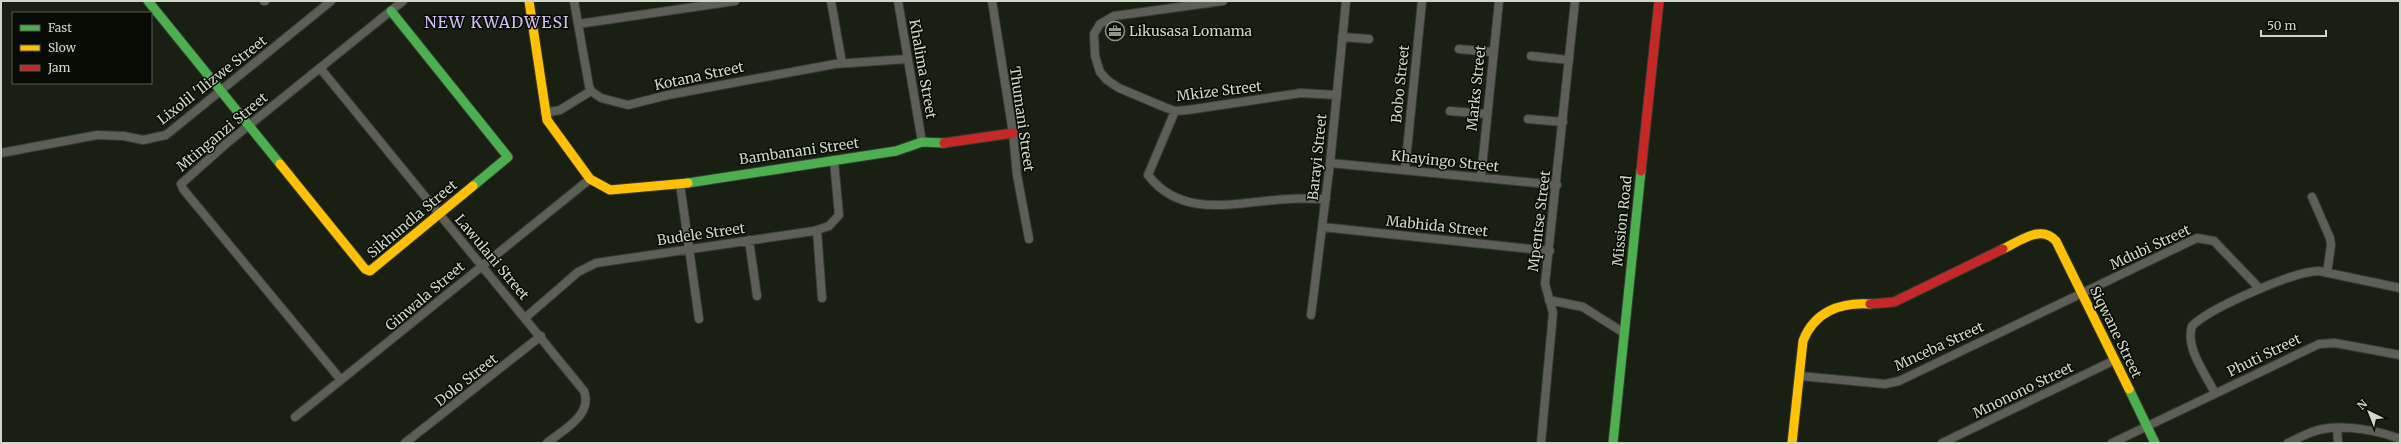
<svg xmlns="http://www.w3.org/2000/svg" width="2401" height="444" viewBox="0 0 2401 444" font-family="Merriweather,serif">
  <style>
    .lines { fill: none; stroke-linecap: round; stroke-linejoin: round }
    .street-casing { stroke: #363c30; stroke-width: 10 }
    .fast-casing { stroke: #363c30; stroke-width: 11 }
    .slow-casing { stroke: #363c30; stroke-width: 11 }
    .jam-casing { stroke: #363c30; stroke-width: 11 }
    .street { stroke: #5e5e58; stroke-width: 8 }
    .fast { stroke: #4caf50; stroke-width: 9 }
    .slow { stroke: #ffc107; stroke-width: 9 }
    .jam { stroke: #c62828; stroke-width: 9 }
    .labels { text-anchor: middle; dominant-baseline: central; stroke-width: 3; stroke-linejoin: round; paint-order: stroke }
    .poi-label { font-size: 14px; fill: #cfd7c8; stroke: #070b03; text-anchor: start }
    .street-label { font-size: 14px; fill: #cfd7c8; stroke: #070b03 }
    .quarter-label { font-size: 16px; letter-spacing: 1px; fill: #d2bff8; stroke: #070b03 }
  </style>
  <rect width="100%" height="100%" fill="#191f12"/>
  <g class="lines">
    <g class="street-casing">
      <path id="street" d="M264,1H265
        M574,1L589,86L591,91L601,98L628,105L668,95L835,64L906,59
        M831,1L842,63
        M898,1L922,142
        M992,1L1013,133L1017,175L1029,239
        M1223,1L1114,16L1100,24L1094,34L1095,56L1100,72L1107,80L1119,88L1164,107L1175,111L1188,110L1301,93L1337,95
        M578,24L735,1
        M1342,37L1369,39
        M1459,49L1493,52
        M1531,56L1569,60
        M320,68L584,391C593,415 563,430 547,443
        M1175,111L1148,175C1183,221 1240,201 1289,199C1301,198 1313,199 1326,199
        M1450,111L1486,114
        M545,113L560,110L591,91
        M1528,119L1563,122
        M1,153L97,135L124,136L143,140L166,135L331,1
        M1330,163L1557,185
        M1405,170L1422,1
        M1481,177L1499,1
        M680,184L699,319
        M2312,197L2330,238L2331,245L2327,273
        M1322,227L1550,251
        M817,230L822,298
        M749,240L757,296
        M1549,300L1583,307L1624,333
        M1311,315L1330,163L1346,1
        M525,318L578,272L596,263L814,231L829,226L839,215L834,161
        M1800,376L1885,384L1899,381L2197,238L2214,241L2260,289
        M341,380L183,189L181,184L227,143L403,1
        M2215,393C2205,373 2185,348 2192,326C2210,308 2294,271 2319,271L2400,288
        M295,417L590,179
        M2337,428L2338,443
        M405,443L541,336
        M1541,443L1553,313L1545,284L1575,1
        M1942,443L2115,360
        M2112,443L2319,344L2335,343L2400,355
        M2288,443C2299,438 2310,431 2323,429C2347,425 2377,430 2400,439"/>
    </g>
    <g class="fast-casing">
      <path id="fast" d="M148,1L280,164
        M391,11L508,157L473,186
        M688,183L896,151L922,142L944,143
        M2129,389L2155,443
        M1613,443L1641,171"/>
    </g>
    <g class="slow-casing">
      <path id="slow" d="M529,1L547,120L590,179L610,190L688,183
        M280,164L365,269L370,271L473,186
        M2003,249C2020,241 2041,224 2056,241L2129,389
        M1792,443L1803,341C1814,312 1840,302 1870,304"/>
    </g>
    <g class="jam-casing">
      <path id="jam" d="M944,143L1013,133
        M1641,171L1659,1
        M1870,304L1894,302L2003,249"/>
    </g>
    <use href="#street" class="street"/>
    <use href="#fast" class="fast"/>
    <use href="#slow" class="slow"/>
    <use href="#jam" class="jam"/>
  </g>
  <defs>
    <g id="office-ring" transform="scale(1)"><circle r="9.5" fill="#070b03" stroke="#8f9788" stroke-width="1.5"/><path d="M-6-3h4V-5.5h4V-3h4V5H-6ZM-1-4.5V-3h2v-1.5ZM-6 0V1H6V0Z" fill="#8f9788"/></g>
  </defs>
  <g fill-rule="evenodd">
    <use href="#office-ring" x="1115" y="31"/>
  </g>
  <g class="labels">
    <g class="poi-label">
      <text x="1129" y="31">Likusasa Lomama</text>
    </g>
    <g class="street-label">
      <text transform="translate(923 69) rotate(80)">Khalima Street</text>
      <text transform="translate(699 76) rotate(-12)">Kotana Street</text>
      <text transform="translate(212 80) rotate(-38)">Lixolil 'Ilizwe Street</text>
      <text transform="translate(1400 84) rotate(-84)">Bobo Street</text>
      <text transform="translate(1476 88) rotate(-84)">Marks Street</text>
      <text transform="translate(1219 91) rotate(-7)">Mkize Street</text>
      <text transform="translate(1022 119) rotate(82)">Thumani Street</text>
      <text transform="translate(222 132) rotate(-40)">Mtinganzi Street</text>
      <text transform="translate(799 151) rotate(-8)">Bambanani Street</text>
      <text transform="translate(1317 157) rotate(-84)">Barayi Street</text>
      <text transform="translate(1445 161) rotate(6)">Khayingo Street</text>
      <text transform="translate(412 219) rotate(-40)">Sikhundla Street</text>
      <text transform="translate(1539 221) rotate(-83)">Mpentse Street</text>
      <text transform="translate(1622 221) rotate(-84)">Mission Road</text>
      <text transform="translate(1437 226) rotate(6)">Mabhida Street</text>
      <text transform="translate(701 234) rotate(-8)">Budele Street</text>
      <text transform="translate(2150 247) rotate(-25)">Mdubi Street</text>
      <text transform="translate(492 257) rotate(50)">Lawulani Street</text>
      <text transform="translate(425 296) rotate(-40)">Ginwala Street</text>
      <text transform="translate(2116 332) rotate(64)">Siqwane Street</text>
      <text transform="translate(1939 346) rotate(-25)">Mnceba Street</text>
      <text transform="translate(2264 355) rotate(-26)">Phuti Street</text>
      <text transform="translate(466 380) rotate(-38)">Dolo Street</text>
      <text transform="translate(2023 390) rotate(-26)">Mnonono Street</text>
    </g>
    <g class="quarter-label">
      <text x="497" y="22">NEW KWADWESI</text>
    </g>
  </g>
  <rect width="2401" height="444" fill="none" stroke="#cfd7c8" stroke-width="4"/>
  <rect x="12" y="12" width="140" height="72" fill="#070b03" stroke="#575d52"/>
  <rect x="20" y="25" width="20" height="6" fill="#4caf50" stroke="#575d52"/>
  <text x="48" y="32" font-size="12" fill="#cfd7c8">Fast</text>
  <rect x="20" y="45" width="20" height="6" fill="#ffc107" stroke="#575d52"/>
  <text x="48" y="52" font-size="12" fill="#cfd7c8">Slow</text>
  <rect x="20" y="65" width="20" height="6" fill="#c62828" stroke="#575d52"/>
  <text x="48" y="72" font-size="12" fill="#cfd7c8">Jam</text>
  <g transform="translate(2369 412) rotate(317)" stroke="#070b03" stroke-width="3" paint-order="stroke">
  <path d="M0-3L7 15L0 10L-7 15Z" fill="#cfd7c8"/>
  <text y="-6" font-size="11" font-weight="bold" text-anchor="middle" fill="#cfd7c8">N</text>
  </g>
  <path d="M2261 30v6h65v-6" fill="none" stroke="#cfd7c8" stroke-width="2"/>
  <text x="2267" y="30" font-size="12" fill="#cfd7c8" stroke="#070b03" stroke-width="3" paint-order="stroke">50 m</text>
</svg>
